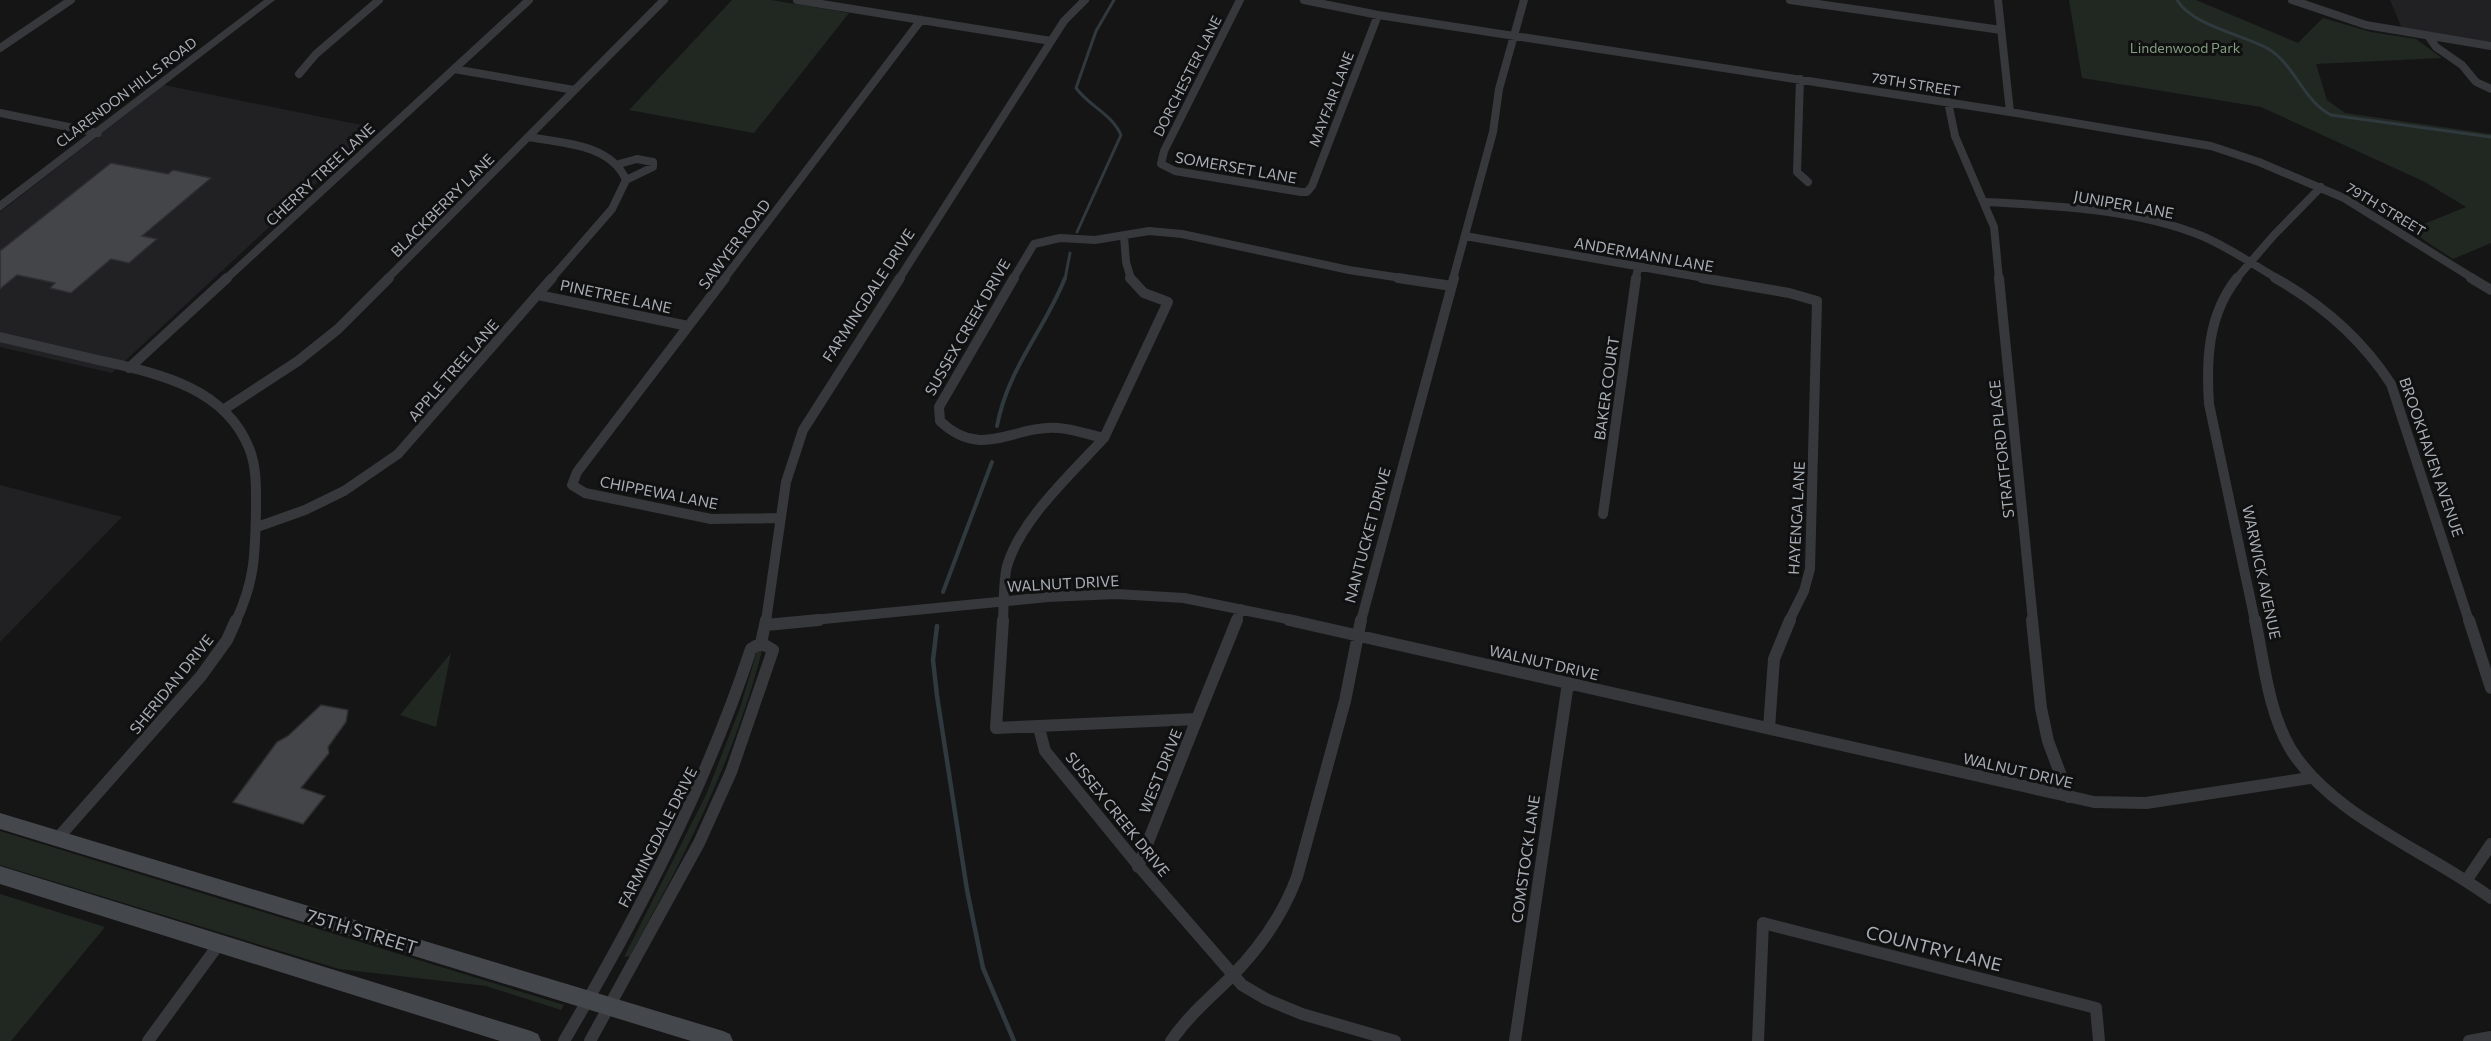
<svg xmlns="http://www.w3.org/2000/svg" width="2491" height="1041" viewBox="0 0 2491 1041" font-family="Commissioner,sans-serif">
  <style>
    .built { fill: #212123 }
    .green { fill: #212822 }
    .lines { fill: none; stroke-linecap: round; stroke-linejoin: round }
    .stream-far2 { stroke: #2f393e; stroke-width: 3 }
    .stream-far1 { stroke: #2f393e; stroke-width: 4 }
    .stream { stroke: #2f393e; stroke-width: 4.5 }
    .building { fill: #444549; stroke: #2f2f32; stroke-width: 1.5 }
    .minor-far2 { stroke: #36383b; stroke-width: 8 }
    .minor-far1 { stroke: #36383b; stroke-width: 10 }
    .minor { stroke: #36383b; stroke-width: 12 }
    .tertiary { fill: #36383b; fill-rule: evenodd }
    .secondary { fill: #44474b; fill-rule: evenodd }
    .labels { text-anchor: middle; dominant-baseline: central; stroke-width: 6; stroke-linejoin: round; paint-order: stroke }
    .far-park-label { font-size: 14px; fill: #839e81; stroke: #101011 }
    .far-street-label { font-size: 14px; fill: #a8aeb5; stroke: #101011 }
    .street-label { font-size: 15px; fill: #a8aeb5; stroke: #101011 }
    .near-street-label { font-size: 18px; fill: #a8aeb5; stroke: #101011 }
  </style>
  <rect width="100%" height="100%" fill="#151516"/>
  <path class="built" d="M2390,0H2491V43L2403,31Z
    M164,85L376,128L112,373L0,347V212Z
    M0,485L122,517L0,642Z"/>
  <path class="green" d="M732,0H771L849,13L754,133L629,110Z
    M2069,0H2196L2298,43L2323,18L2371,32L2416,39L2442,58L2316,64L2327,100L2345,113L2491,134V243L2453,259L2409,230L2466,207L2425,182L2261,107L2082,78Z
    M763,647C736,754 687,852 634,948L630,956L624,957L706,795L740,708L758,648Z
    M451,653L436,727L400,715Z
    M0,831L564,1005L561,1010L486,986L339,969L0,865Z
    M0,894L105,927L11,1041H0Z"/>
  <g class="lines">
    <path class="stream-far2" d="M2177,0C2193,26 2241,34 2267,48C2295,64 2303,101 2331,115L2491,137
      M1077,232L1121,135C1112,114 1089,106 1076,88L1096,31L1114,0
      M1065,279L1070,253"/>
    <path class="stream-far1" d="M997,426C1008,368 1044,331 1065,278
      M943,592L992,462"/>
    <path class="stream" d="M937,626L933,660L937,696L967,890L983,968L1014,1041"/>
  </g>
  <path class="building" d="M111,163L168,174L173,170L211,178L142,236L157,239L129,263L111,259L71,293L50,288L55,283L17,275L0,289V251Z
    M321,705L348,710L346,722L328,747L329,753L301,788L325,796L303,824L233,802L277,742L288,736Z"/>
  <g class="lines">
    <path class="minor-far2" d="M797,0L1051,41
      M1240,0L1164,151L1161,164L1175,171L1301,192H1307L1312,186L1378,15
      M1304,0L1378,15L2010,112L2211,146L2259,162L2344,198L2474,279
      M1790,0L2001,30
      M1998,0L2010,112
      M2292,0L2366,25L2491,46
      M2429,37L2436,47L2462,65L2476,82L2491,89
      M0,48L71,0
      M454,69L574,90
      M299,74L316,54L379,0
      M1800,79L1797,172L1808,182
      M1948,102L1955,136L1994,227L1999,279
      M0,113L98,133
      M528,137C562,143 611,144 626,180L612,209L551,279
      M619,164L637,159L653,162V167L626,180
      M1986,202C2058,206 2135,209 2202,236C2228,247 2254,265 2278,279
      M1124,236L1126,262L1131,279
      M1465,236L1710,279
      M226,279L529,0
      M387,279L664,0
      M724,279L921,20
      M899,279L1064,21L1085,0
      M1013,279L1034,244L1060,238L1095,240L1149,231L1182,234L1349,270L1408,279
      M1453,279L1493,132L1499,89L1524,0
      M1636,279L1638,266
      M2236,279L2274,235L2321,187"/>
    <path class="minor-far1" d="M725,278L577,472L572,485L585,493L711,519L779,518
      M1398,278L1452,286
      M1702,278L1789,293L1817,301L1810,569L1804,591L1789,621
      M1999,278L2033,621
      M2237,278C2208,315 2206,359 2209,404L2255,621
      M2275,278C2323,305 2361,338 2391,384L2469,621
      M2471,278L2491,290
      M538,295L688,326
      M0,337C33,345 65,352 98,360C155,373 224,386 249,448C257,467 256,490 256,511C255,555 255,580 236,621
      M129,368L227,278
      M223,410L298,361L338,329L389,278
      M1104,438L1168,302L1144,293L1130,278
      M1603,514L1636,278
      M257,527L305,510L344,491L398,454L552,278
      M766,621L786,482L803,430L900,278
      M803,621L1048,597L1116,594L1184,598L1297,621
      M1003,621C1004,604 1003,583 1007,566C1021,519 1072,473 1104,438C1089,435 1074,429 1058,428C1012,425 982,461 940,421L939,407L1014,278
      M1236,621L1241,609
      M1361,621L1454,278"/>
    <path class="minor" d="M1003,620L996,728L1197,719L1138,867
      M1289,620L2094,802L2146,803L2310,778
      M2032,620L2041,708L2048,741L2069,797
      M2255,620C2264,662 2268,710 2290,748C2331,816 2428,851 2491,898
      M2469,620L2491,688
      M766,625L819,620
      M1197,719L1237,620
      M1039,728L1045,751L1143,871L1242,985L1266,999L1302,1014L1395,1041
      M1769,728L1774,659L1790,620
      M57,839L201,676L227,640L236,620
      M2468,878L2491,844
      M148,1041L219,944
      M564,1041C638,915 705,788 751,649L761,643L766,620
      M590,1041L699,843L731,772L773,650L761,643
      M1171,1041C1188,1016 1210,998 1231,977C1259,949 1283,914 1297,877L1345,701L1361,620
      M1515,1041L1568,683
      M1758,1041L1763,923L2096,1008L2099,1041
      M2469,1041L2491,1037"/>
    <path class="tertiary" d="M264,0H275L0,211V201Z"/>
    <path class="secondary" d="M0,813L723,1031L730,1034L733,1041H691L0,829Z
      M0,866L531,1031L538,1034L541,1041H500L0,884Z"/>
  </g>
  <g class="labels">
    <g class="far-park-label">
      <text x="2185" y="47">Lindenwood Park</text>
    </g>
    <g class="far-street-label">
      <text transform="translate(1187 76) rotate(-63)">DORCHESTER LANE</text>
      <text transform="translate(1916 84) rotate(9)">79TH STREET</text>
      <text transform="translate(126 92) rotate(-37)">CLARENDON HILLS ROAD</text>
      <text transform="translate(1331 99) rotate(-69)">MAYFAIR LANE</text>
      <text transform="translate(2386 209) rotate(31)">79TH STREET</text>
    </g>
    <g class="street-label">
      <text transform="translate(1236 167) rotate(10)">SOMERSET LANE</text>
      <text transform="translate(320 174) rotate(-43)">CHERRY TREE LANE</text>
      <text transform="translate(2124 204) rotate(10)">JUNIPER LANE</text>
      <text transform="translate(442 205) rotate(-45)">BLACKBERRY LANE</text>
      <text transform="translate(734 244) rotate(-53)">SAWYER ROAD</text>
      <text transform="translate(1644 254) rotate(10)">ANDERMANN LANE</text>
      <text transform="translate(868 295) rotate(-57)">FARMINGDALE DRIVE</text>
      <text transform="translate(616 296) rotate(12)">PINETREE LANE</text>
      <text transform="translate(967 327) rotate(-60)">SUSSEX CREEK DRIVE</text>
      <text transform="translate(453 370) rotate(-49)">APPLE TREE LANE</text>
      <text transform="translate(1606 388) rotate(-82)">BAKER COURT</text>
      <text transform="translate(2001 449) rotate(-96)">STRATFORD PLACE</text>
      <text transform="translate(2432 457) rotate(71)">BROOKHAVEN AVENUE</text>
      <text transform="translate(659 492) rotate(11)">CHIPPEWA LANE</text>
      <text transform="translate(1796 518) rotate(-87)">HAYENGA LANE</text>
      <text transform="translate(1367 535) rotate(-75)">NANTUCKET DRIVE</text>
      <text transform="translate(2262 572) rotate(78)">WARWICK AVENUE</text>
      <text transform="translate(1063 583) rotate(-3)">WALNUT DRIVE</text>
      <text transform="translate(1544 662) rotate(13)">WALNUT DRIVE</text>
      <text transform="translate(171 684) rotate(-51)">SHERIDAN DRIVE</text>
      <text transform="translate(2018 770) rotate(13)">WALNUT DRIVE</text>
      <text transform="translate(1160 771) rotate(-68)">WEST DRIVE</text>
      <text transform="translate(1118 814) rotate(51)">SUSSEX CREEK DRIVE</text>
      <text transform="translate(657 837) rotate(-63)">FARMINGDALE DRIVE</text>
      <text transform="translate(1525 859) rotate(-82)">COMSTOCK LANE</text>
    </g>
    <g class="near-street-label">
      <text transform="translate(362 931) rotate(17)">75TH STREET</text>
      <text transform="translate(1934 948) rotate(14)">COUNTRY LANE</text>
    </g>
  </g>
</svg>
